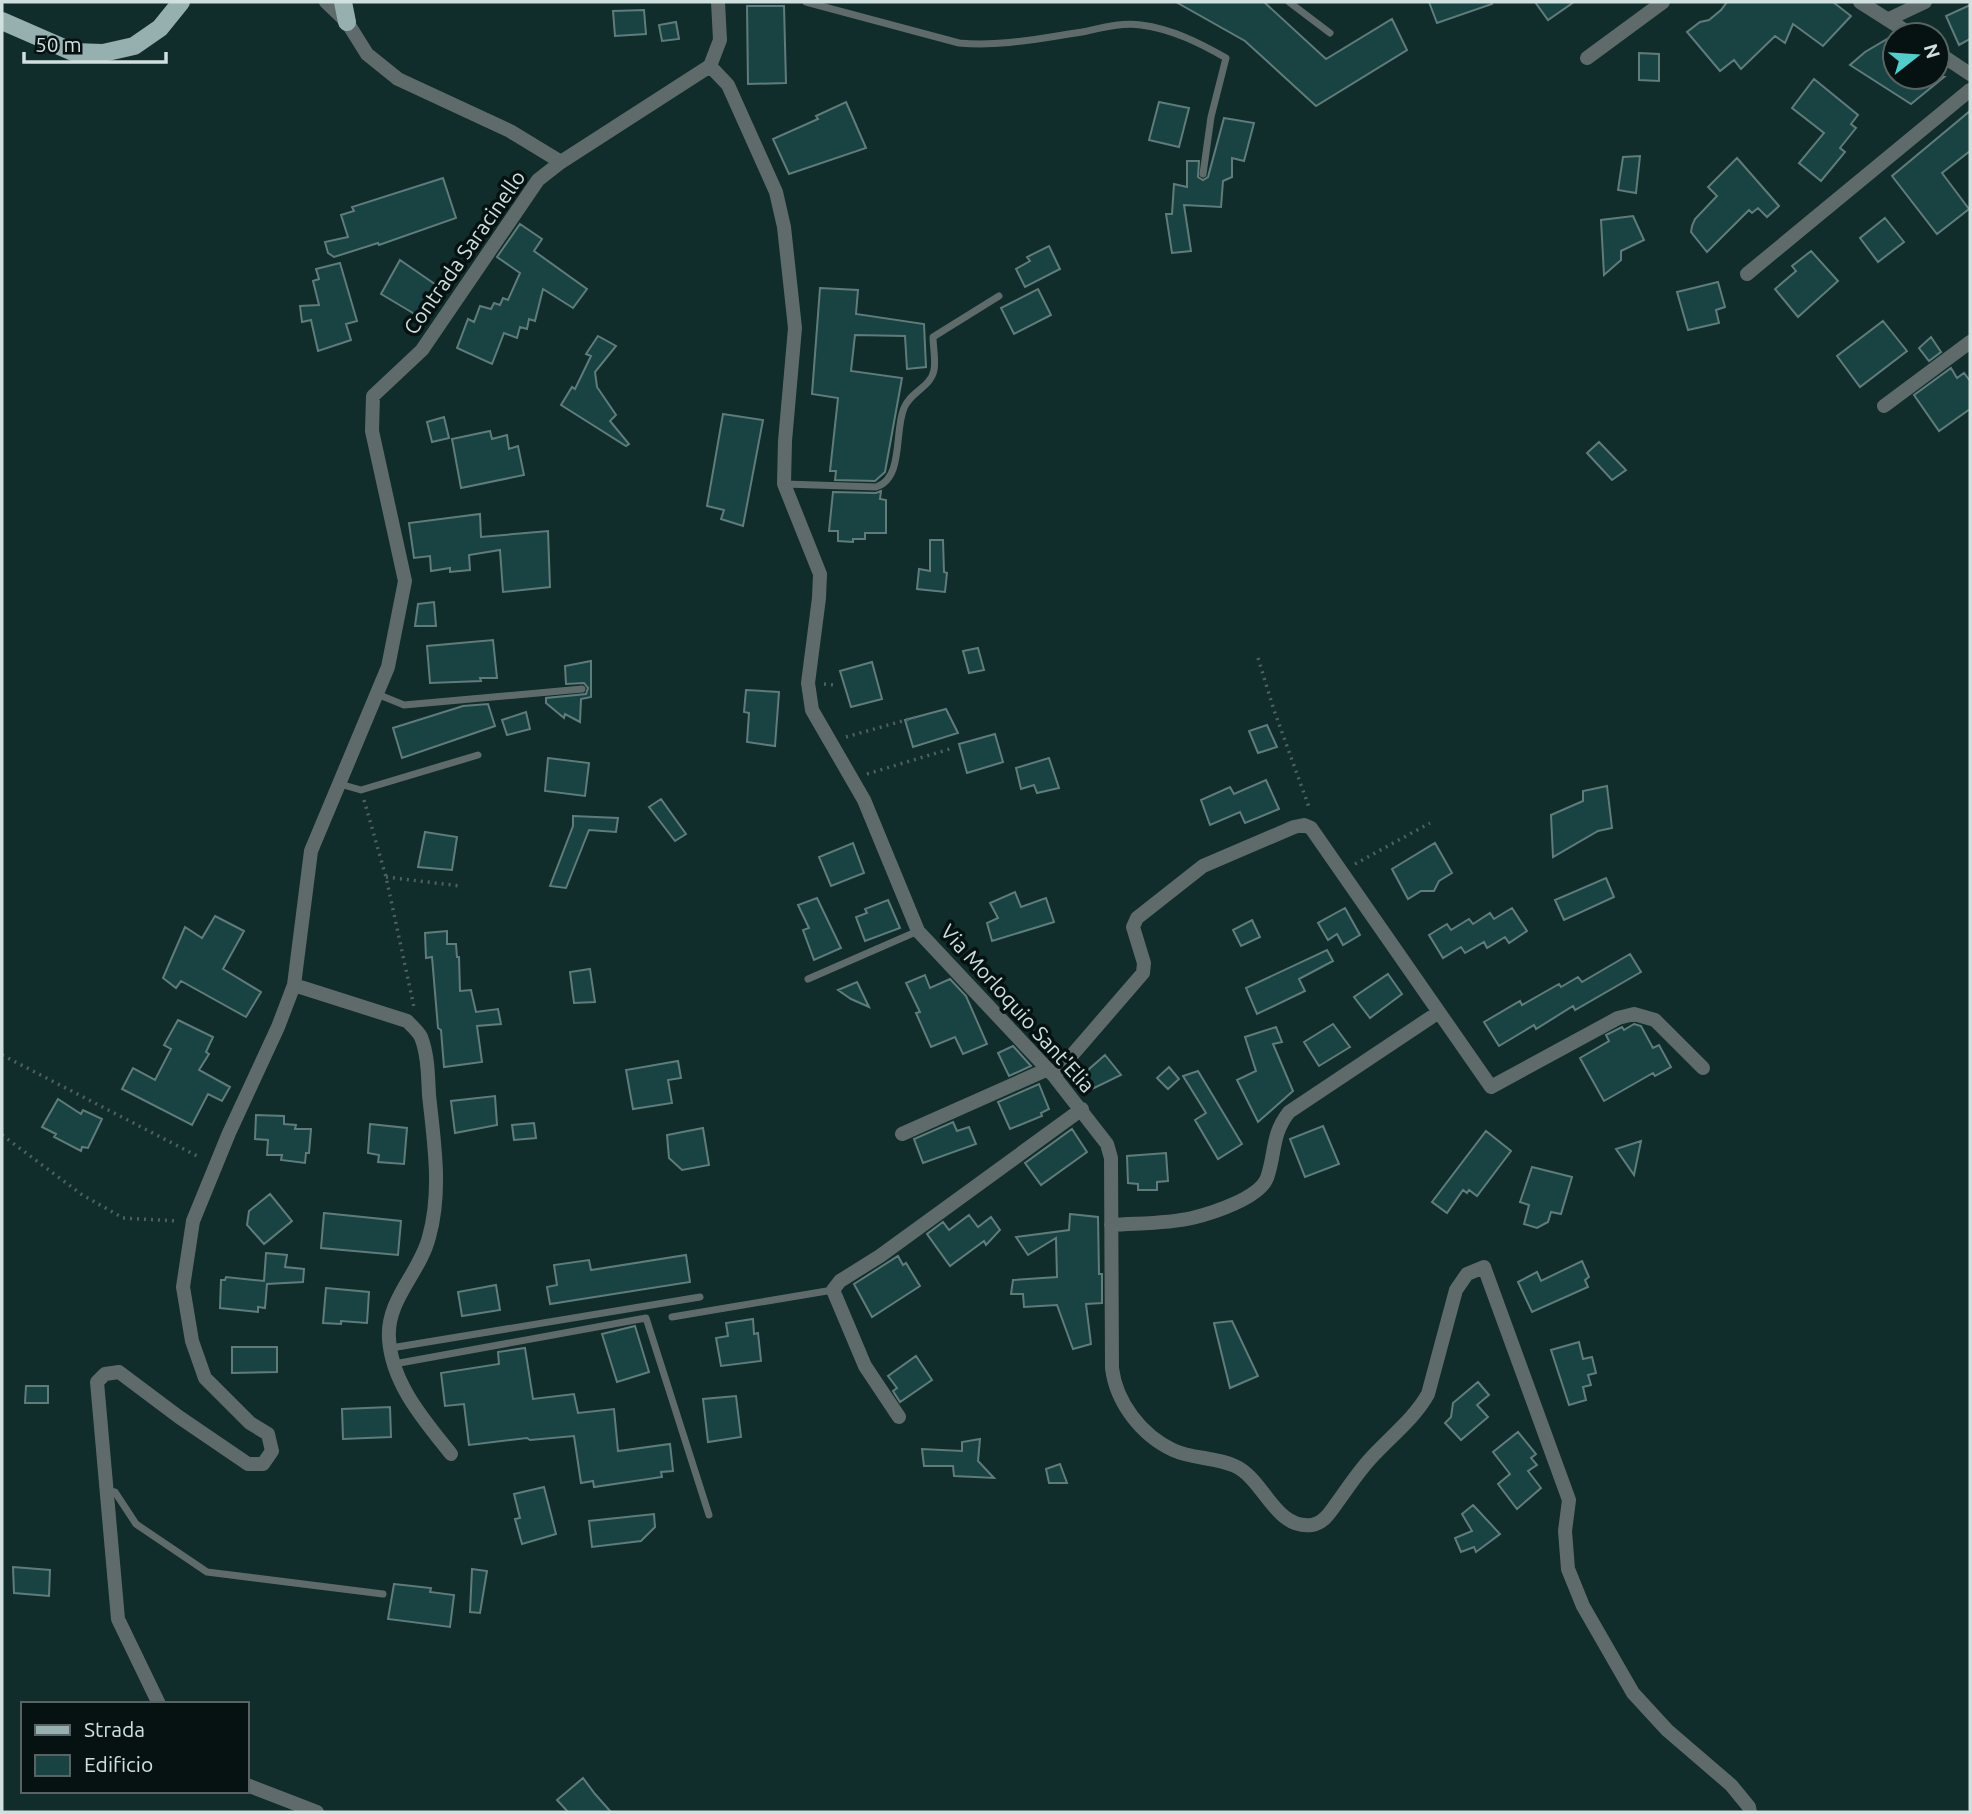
<svg xmlns="http://www.w3.org/2000/svg" width="1972" height="1814" viewBox="0 0 1972 1814" font-family="Ubuntu,sans-serif">
  <style>
    .building { fill: #194342; stroke: #5f7c7b; stroke-width: 2 }
    .lines { fill: none; stroke-linecap: round; stroke-linejoin: round }
    .path { stroke: #4a6362; stroke-width: 3.5; stroke-dasharray: 2 5; stroke-linecap: butt }
    .service { stroke: #5f6b6b; stroke-width: 7 }
    .minor { stroke: #5f6b6b; stroke-width: 14 }
    .primary { stroke: #96b0af; stroke-width: 18 }
    .labels { text-anchor: middle; dominant-baseline: central; stroke-width: 7; stroke-linejoin: round; paint-order: stroke }
    .street-label { font-size: 21px; fill: #d0e0df; stroke: #061211 }
  </style>
  <rect width="100%" height="100%" fill="#102c2b"/>
  <path class="building" d="M1176,2H1264L1326,59L1392,19L1407,50L1316,106L1245,41Z
    M1429,2H1491L1492,4L1437,23Z
    M1535,2H1574L1548,20Z
    M1727,2H1833L1851,16L1823,46L1793,24L1785,43L1775,36L1741,69L1734,60L1720,71L1687,32L1700,22L1709,20L1721,10Z
    M1970,5V39L1959,45L1946,16Z
    M747,6H784L786,83L748,84Z
    M644,10L646,34L615,36L613,11Z
    M676,22L679,39L662,41L659,25Z
    M1894,35L1895,77H1944L1911,104L1850,65L1865,52Z
    M1639,53L1659,54V81L1639,80Z
    M1814,79L1858,115L1851,124L1856,128L1840,148L1845,152L1821,181L1799,163L1824,133L1792,108Z
    M846,102L866,148L789,174L773,139L818,119L816,116Z
    M1159,102L1189,108L1179,147L1149,140Z
    M1970,111V151L1942,173L1969,209L1937,234L1892,176Z
    M1224,118L1254,123L1244,161L1232,158V177L1223,181L1221,207L1184,205L1191,251L1172,253L1166,214H1172L1174,184L1187,187V161H1199L1198,177L1203,180L1208,177Z
    M1640,156L1636,193L1618,190L1623,157Z
    M1737,158L1779,206L1767,217L1758,208L1752,213L1749,210L1707,252L1691,232L1692,226L1695,219L1717,196L1708,187Z
    M443,178L456,218L379,245L378,243L334,257L328,253L325,242L348,237L341,215L354,211L352,207Z
    M1633,216L1644,240L1621,251V260L1604,275L1601,220Z
    M1885,218L1904,242L1878,262L1860,238Z
    M520,224L542,239L534,251L587,289L573,308L543,289L535,321L529,319L527,329L520,327L517,338L504,333L492,364L457,348L468,319L474,322L480,306L491,309L494,303L500,305L503,298L508,300L520,273L497,257Z
    M1049,246L1060,269L1025,287L1016,269L1030,261L1027,257Z
    M1811,251L1838,281L1798,317L1775,289L1796,271L1792,266Z
    M400,260L442,289L426,313L418,316L381,294Z
    M340,263L357,321L346,324L351,340L318,351L311,320L302,322L300,306L319,305L313,281L319,279L316,269Z
    M1718,282L1725,307L1716,310L1719,323L1688,330L1677,292Z
    M820,288L858,290L856,314L924,324L926,367L907,369L905,336L855,335L851,371L902,378L885,472L875,481L835,480L836,471H830L838,398L812,394Z
    M1038,289L1051,315L1014,334L1001,308Z
    M1883,321L1907,351L1860,387L1837,356Z
    M598,336L616,346L595,372L597,387L616,415L610,421L629,444L626,446L561,405L572,387L575,389L591,356L586,354Z
    M1931,337L1941,352L1929,361L1919,348Z
    M1951,368L1957,378L1964,373L1970,381V409L1939,431L1914,395Z
    M723,414L763,420L743,526L721,519L724,510L707,506Z
    M444,417L449,438L432,442L427,422Z
    M490,431L492,439L507,435L509,449L518,446L524,475L461,488L452,439Z
    M1599,442L1626,470L1612,480L1587,453Z
    M881,491L880,499L886,500V533H865V539H853V542L838,541V531H829L833,492L876,493Z
    M480,514L481,537L548,531L550,587L503,592L500,550L469,555L470,570L450,572V568L431,571L430,556L414,558L409,523Z
    M930,540H943L944,572L947,573L945,592L917,589L919,569L930,571Z
    M434,602L436,626H415L418,604Z
    M493,640L497,678H480L481,681L430,683L427,646Z
    M978,648L984,670L969,673L963,651Z
    M591,661V697L581,699L580,722L565,714L564,718L546,703V698L586,694L588,688L584,683L566,684L565,666Z
    M872,662L882,699L851,707L840,671Z
    M746,690L779,692L775,746L747,742L749,713L744,712Z
    M488,704L495,726L402,758L393,728L463,706Z
    M946,709L958,733L913,747L905,720Z
    M526,712L530,729L507,735L502,720Z
    M1267,725L1277,747L1258,753L1249,731Z
    M995,734L1003,762L967,773L959,744Z
    M548,758L589,763L585,796L545,791Z
    M1049,758L1059,788L1037,793L1034,785L1021,789L1016,768Z
    M1266,780L1279,809L1245,823L1240,812L1210,825L1201,800L1230,787L1234,794Z
    M1607,786L1612,828L1598,831L1553,857L1551,815L1583,801V791Z
    M661,799L686,834L675,841L649,807Z
    M573,816L618,818L616,832L589,830L566,888L550,886L573,826Z
    M425,832L457,837L452,870L418,867Z
    M853,843L864,873L831,886L819,857Z
    M1435,843L1452,873L1439,881L1434,891H1421L1408,899L1392,869Z
    M1606,878L1614,897L1564,920L1555,900Z
    M1015,892L1021,907L1046,898L1054,922L992,941L987,923L998,918L990,903Z
    M817,898L841,948L814,960L803,930L809,928L798,905Z
    M888,900L900,928L865,941L856,917L867,913L865,909Z
    M1345,908L1360,935L1343,945L1337,934L1328,940L1318,923Z
    M1512,908L1527,931L1509,943L1505,937L1487,948L1484,942L1465,953L1461,947L1443,958L1429,935L1447,924L1451,930L1469,919L1473,924L1490,913L1494,919Z
    M215,916L244,931L223,969L261,992L246,1017L181,981L176,988L163,978L185,927L202,938Z
    M1252,920L1260,937L1241,946L1233,930Z
    M447,931V944H456L457,957H459L460,991L471,990L476,1012L498,1009L501,1024L477,1026L482,1062L444,1067L441,1030L438,1028L432,957L426,958L425,933Z
    M1327,950L1333,961L1299,979L1305,991L1257,1014L1246,988Z
    M1630,954L1641,972L1575,1010L1573,1006L1536,1029L1534,1025L1499,1046L1484,1022L1520,1001L1522,1005L1559,984L1561,987L1578,977L1582,982Z
    M590,969L595,1002L574,1003L570,972Z
    M1388,974L1402,994L1370,1018L1354,997Z
    M925,975L930,988L950,979L966,996L987,1044L963,1054L955,1037L931,1047L916,1013L920,1012L906,983Z
    M857,982L869,1007L851,999L838,990Z
    M178,1020L213,1037L206,1052L209,1054L199,1070L230,1087L222,1101L208,1094L192,1125L122,1089L133,1068L155,1080L171,1049L164,1045Z
    M1333,1024L1350,1047L1319,1066L1304,1042Z
    M1634,1024L1641,1026L1653,1048L1659,1045L1671,1067L1655,1076L1653,1073L1604,1101L1580,1058L1609,1041L1606,1035L1622,1027L1624,1030Z
    M1276,1027L1282,1042L1273,1044L1293,1091L1258,1122L1237,1080L1256,1071L1245,1037Z
    M1013,1046L1031,1066L1009,1076L998,1053Z
    M1105,1055L1121,1075L1090,1090L1080,1077Z
    M678,1061L681,1078L668,1080L672,1103L633,1109L626,1070Z
    M1169,1067L1179,1079L1168,1089L1157,1078Z
    M1198,1071L1242,1144L1218,1159L1195,1120L1206,1113L1183,1076Z
    M1039,1084L1049,1109L1041,1113L1042,1116L1010,1129L998,1102Z
    M495,1096L497,1125L455,1133L451,1101Z
    M58,1099L81,1114L83,1110L102,1119L88,1148L82,1147L81,1151L54,1137L56,1134L42,1127Z
    M256,1115L284,1116V1124L296,1125L295,1129H311L309,1153H306L305,1163L281,1160L282,1155H267L268,1140L255,1139Z
    M953,1122L957,1131L969,1127L976,1144L923,1163L914,1139Z
    M534,1123L536,1138L514,1140L512,1125Z
    M370,1124L407,1128L404,1164L378,1162L379,1155L368,1153Z
    M1323,1126L1339,1164L1305,1177L1290,1139Z
    M703,1128L709,1165L682,1170L669,1158L667,1135Z
    M1072,1129L1087,1152L1041,1185L1025,1163Z
    M1486,1131L1511,1151L1477,1196L1469,1190L1467,1193L1463,1190L1447,1213L1432,1202Z
    M1641,1141L1634,1175L1616,1149Z
    M1166,1153L1168,1181L1157,1182V1190H1138V1184L1128,1183L1127,1156Z
    M1532,1167L1572,1177L1561,1214L1551,1212L1548,1222L1537,1228L1524,1224L1529,1205L1520,1202Z
    M270,1194L292,1221L264,1244L247,1225L249,1211Z
    M324,1213L401,1221L398,1255L321,1248Z
    M1070,1214L1098,1217L1099,1274H1102V1303L1086,1304L1091,1344L1073,1349L1057,1305L1024,1307L1023,1294H1011L1013,1280L1057,1277L1056,1238L1028,1255L1016,1237L1069,1230Z
    M969,1215L978,1227L991,1217L1000,1230L986,1245L984,1241L950,1266L927,1234L943,1222L949,1230Z
    M266,1253L287,1255L285,1267L304,1269L303,1282L267,1284L265,1308L258,1307V1312L220,1308L221,1280H225L226,1277L264,1281Z
    M686,1255L690,1282L550,1304L547,1287L557,1285L554,1265L589,1260L591,1270Z
    M898,1256L903,1265L906,1263L920,1286L872,1317L854,1284Z
    M1582,1261L1589,1277L1585,1280L1588,1287L1532,1312L1518,1282L1537,1272L1541,1281Z
    M496,1285L500,1310L462,1316L458,1292Z
    M326,1288L369,1292L367,1323L341,1321V1324L323,1323Z
    M753,1319L754,1334L758,1333L761,1361L721,1366L716,1338L728,1336L726,1323Z
    M1232,1321L1258,1376L1230,1388L1214,1323Z
    M635,1326L649,1372L617,1382L602,1334Z
    M1579,1342L1583,1359L1592,1357L1596,1373L1588,1375L1591,1385L1583,1387L1586,1400L1569,1405L1551,1350Z
    M232,1347H277V1372L232,1373Z
    M525,1348L533,1399L574,1394L578,1413L614,1409L618,1451L670,1444L673,1471L661,1472L662,1477L594,1487L593,1481L581,1483L574,1436L530,1440L527,1438L469,1445L464,1404L445,1406L441,1373L499,1364L498,1352Z
    M916,1356L932,1380L900,1402L893,1391L897,1388L888,1376Z
    M1478,1382L1489,1395L1477,1405L1488,1417L1461,1440L1445,1423L1451,1417L1453,1403Z
    M26,1386H48V1403H25Z
    M736,1396L741,1437L708,1442L703,1399Z
    M390,1407L391,1437L343,1439L342,1409Z
    M1518,1432L1536,1454L1531,1458L1537,1465L1528,1471L1541,1488L1517,1509L1498,1484L1510,1474L1493,1452Z
    M980,1439L978,1461L994,1478L954,1476L953,1466H924L922,1449L962,1451V1442Z
    M1060,1464L1067,1483H1049L1046,1469Z
    M544,1487L556,1534L522,1544L515,1519L520,1518L514,1494Z
    M1473,1505L1500,1534L1476,1552L1474,1547L1461,1552L1455,1538L1472,1531L1462,1514Z
    M654,1514L655,1527L641,1541L592,1547L589,1521Z
    M13,1567L50,1570L49,1596L14,1593Z
    M472,1569L487,1571L480,1613L470,1612Z
    M394,1584L431,1588L430,1592L454,1595L450,1627L388,1619Z
    M583,1778L595,1794L611,1812H568L557,1800Z"/>
  <g class="lines">
    <path class="path" d="M1258,658L1274,710L1310,810
      M824,684L835,685
      M846,737L920,716
      M867,774L953,748
      M364,800L386,877L414,1007
      M1355,864L1430,823
      M386,877L460,886
      M2,1055L201,1158
      M2,1135L81,1194L123,1218L177,1221"/>
    <path class="service" d="M806,2L959,43C1001,47 1041,38 1082,32C1101,28 1122,22 1141,25C1172,29 1200,43 1226,58L1211,117L1203,174
      M1289,2L1330,33
      M785,484L876,487C904,479 894,431 904,408C910,392 931,387 934,370C936,360 933,347 933,337L999,296
      M377,694L404,705L582,689
      M340,784L361,790L478,755
      M808,979L918,931
      M672,1317L833,1290
      M391,1348L700,1297
      M394,1364L646,1318L709,1515
      M107,1491L115,1492L136,1524L207,1572L383,1594"/>
    <path class="minor" d="M326,2L347,22L367,54L398,79L510,131L561,162
      M1860,2L1912,35
      M1889,19L1925,2
      M1937,52L1970,74
      M1587,58L1663,2
      M710,66L728,85L776,192L784,227L795,328L785,441L784,484L820,574L819,598L808,683L812,710L864,800L918,931L1054,1076L1107,1144L1111,1158L1112,1368C1116,1402 1141,1435 1173,1450C1192,1459 1216,1457 1235,1466C1264,1479 1275,1530 1312,1525C1325,1523 1332,1509 1339,1500C1349,1486 1359,1471 1371,1458C1390,1437 1414,1419 1428,1394L1456,1290L1467,1274L1484,1267L1569,1500L1565,1531L1568,1569L1583,1606L1633,1693L1667,1730L1731,1785L1749,1807L1750,1812
      M710,66L720,40L718,2
      M1747,274L1970,90
      M1884,406L1970,342
      M294,985L407,1021C412,1026 418,1031 421,1037C428,1055 428,1076 429,1095C434,1142 442,1191 429,1237C420,1273 386,1300 389,1339C392,1384 424,1420 451,1454
      M1054,1076L1143,973L1144,963L1133,927L1137,918L1203,866L1294,827L1304,825L1311,828L1491,1087L1618,1018L1634,1014L1655,1020L1703,1068
      M902,1134L1048,1069
      M1111,1225C1138,1223 1166,1224 1192,1218C1213,1213 1259,1198 1267,1178C1276,1152 1271,1135 1289,1112L1439,1012
      M899,1417L865,1366L833,1290L840,1281L880,1256L1082,1109
      M159,1704L118,1619L97,1382L105,1374L119,1372L179,1417L248,1464H263L272,1451L268,1434L250,1423L205,1378L192,1341L183,1287L193,1221L229,1133L278,1027L294,985L311,851L388,667L405,581L372,431L373,396L422,350L538,180L561,162L710,66
      M247,1785L317,1812"/>
    <path class="primary" d="M343,2L347,22
      M2,21L73,52L103,53L134,46L160,28L181,2"/>
  </g>
  <g class="labels">
    <g class="street-label">
      <text transform="translate(464 252) rotate(-55)">Contrada Saracinello</text>
      <text transform="translate(1018 1008) rotate(48)">Via Morloquio Sant'Elia</text>
    </g>
  </g>
  <rect width="1972" height="1814" fill="none" stroke="#d0e0df" stroke-width="7"/>
  <rect x="21" y="1702" width="228" height="91" fill="#061211" stroke="#576463" stroke-width="2"/>
  <rect x="35" y="1725" width="35" height="10" fill="#96b0af" stroke="#576463" stroke-width="2"/>
  <text x="84" y="1737" font-size="21" fill="#d0e0df">Strada</text>
  <rect x="35" y="1755" width="35" height="21" fill="#194342" stroke="#576463" stroke-width="2"/>
  <text x="84" y="1772" font-size="21" fill="#d0e0df">Edificio</text>
  <g transform="translate(1916 56) rotate(73)"><circle r="33" fill="#061211" stroke="#576463" stroke-width="2"/>
  <path d="M0-5L12 26L0 18L-12 26Z" fill="#53cdcb"/>
  <text y="-10" font-size="19" font-weight="bold" text-anchor="middle" fill="#d0e0df">N</text>
  </g>
  <path d="M24 52v10h142v-10" fill="none" stroke="#d0e0df" stroke-width="3.5"/>
  <text x="35" y="52" font-size="21" fill="#d0e0df" stroke="#061211" stroke-width="5" paint-order="stroke">50 m</text>
</svg>
